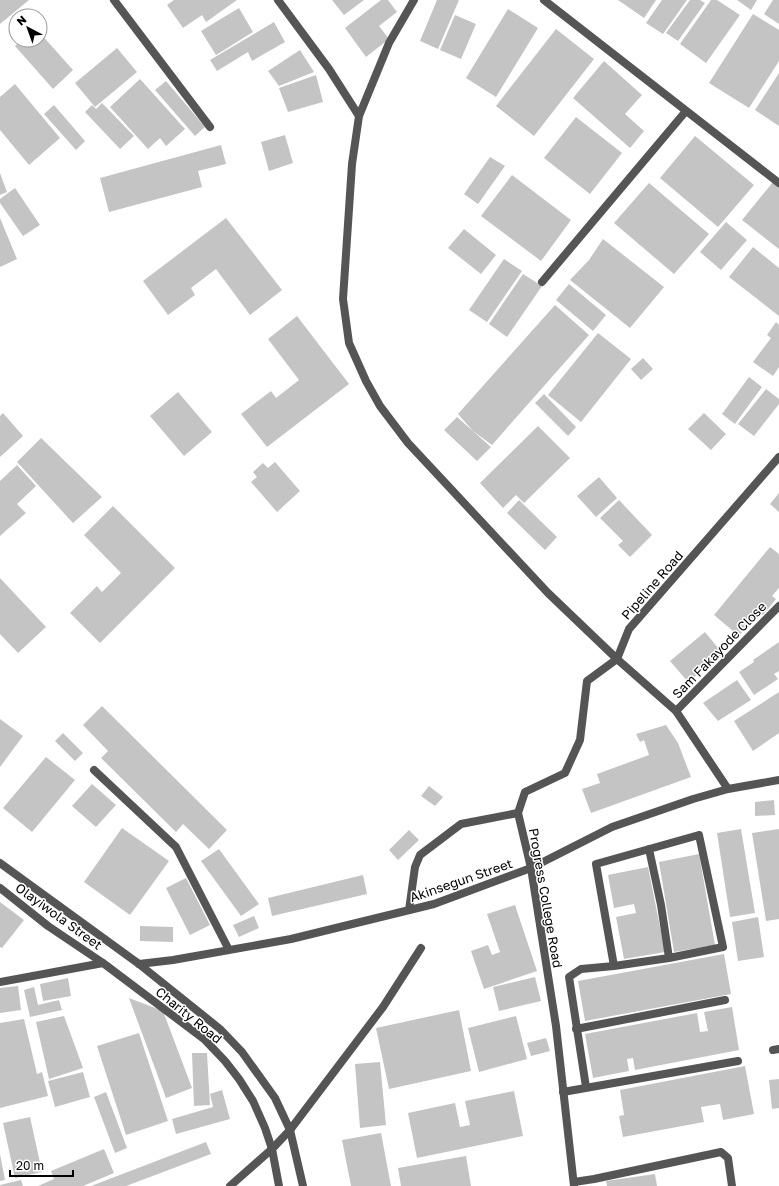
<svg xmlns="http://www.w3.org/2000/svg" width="779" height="1186" viewBox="0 0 779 1186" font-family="'Golos Text',sans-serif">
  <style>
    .building { fill: #c4c4c4 }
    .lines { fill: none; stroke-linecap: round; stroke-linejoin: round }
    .service { stroke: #555; stroke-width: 8 }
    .minor { stroke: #555; stroke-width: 8 }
    .tertiary { stroke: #555; stroke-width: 8 }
    .labels { text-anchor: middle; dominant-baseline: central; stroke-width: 3; stroke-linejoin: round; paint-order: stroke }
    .street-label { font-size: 13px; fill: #000; stroke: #fff }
  </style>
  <rect width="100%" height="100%" fill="#fff"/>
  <path class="building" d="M0,0H29L0,24Z
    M174,0H237L206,22L202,15L183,28L167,5Z
    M332,0H364L344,15Z
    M381,0H388L397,12L379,26L389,39L366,57L345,28Z
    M437,0H459L438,49L420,41Z
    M618,0H656L644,18Z
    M662,0H687L663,34L646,23Z
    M690,0H700L705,3L678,41L666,33Z
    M711,0H717L740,15L706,63L680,44Z
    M737,0H757L751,10Z
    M773,0H779V24L764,14Z
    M239,8L253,32L216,55L201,31Z
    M508,9L538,28L496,97L466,78Z
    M753,14L779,30V61L749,108L709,83Z
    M455,15L476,24L461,59L440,50Z
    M274,22L285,42L252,61L248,52L217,71L210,60Z
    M556,29L594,59L534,136L496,106Z
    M40,33L73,70L53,89L15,46L21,40H40Z
    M117,48L137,72L95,107L75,83Z
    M300,50L314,72L279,86L268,71Z
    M604,61L642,95L625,114L644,131L630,148L573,98Z
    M779,73V126L755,110Z
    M316,75L323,102L288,112L279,88Z
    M140,79L185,129L166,146L160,138L148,149L110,107Z
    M166,81L205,127L195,136L155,90Z
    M15,84L60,138L29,165L0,130V97Z
    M102,103L134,136L120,149L85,112L92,105L96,109Z
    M54,105L85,141L76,150L44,114Z
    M576,117L622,153L590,194L544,158Z
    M285,135L293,163L269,171L261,142Z
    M695,136L754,185L718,227L660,178Z
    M221,145L226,164L198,171L202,187L109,212L100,178Z
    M490,157L505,166L478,204L464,194Z
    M0,173L7,192L0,195Z
    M512,175L571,220L541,261L481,216Z
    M773,182L779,186V249L742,220Z
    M649,183L709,234L674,274L614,223Z
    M15,188L40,225L23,236L0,203V199Z
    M0,218L17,259L0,267Z
    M226,218L282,290L250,315L216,269L191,288L195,295L168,315L143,281Z
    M726,222L747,240L721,270L700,252Z
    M464,229L496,255L481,274L448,248Z
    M603,239L664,287L630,328L570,280L589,260Z
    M753,247L779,268V316L729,277Z
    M504,259L522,271L487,322L469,310Z
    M523,274L542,286L507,337L489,324Z
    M569,284L606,315L593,331L556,300Z
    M555,305L589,335L492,445L473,431L458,414Z
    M297,316L349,384L267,447L241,414L271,391L276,398L299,380L268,339Z
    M776,322L779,325V367L773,376L753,362L771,338L767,335Z
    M598,333L631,359L581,422L548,395Z
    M643,358L653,369L641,380L631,369Z
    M749,377L762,387L735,424L722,414Z
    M766,389L779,399V404L754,436L738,424Z
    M178,392L212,432L184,456L150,416Z
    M544,394L576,427L568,436L535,403Z
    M3,413L23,436L0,457V416Z
    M704,413L726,434L711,450L688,429Z
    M457,417L491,447L477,461L444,430Z
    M538,426L570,458L524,503L516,495L503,508L480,483Z
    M41,438L102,497L73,523L17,462Z
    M275,462L300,491L277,512L251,482L257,477L253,472L263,463L268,468Z
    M17,465L36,486L17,504L26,513L0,536V481Z
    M599,477L617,498L596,517L577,496Z
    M779,493V512L770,504Z
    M519,500L557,537L545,550L507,513Z
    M619,500L652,535L630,557L618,545L623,541L600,518Z
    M113,506L175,568L100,643L70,613L97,586L102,592L121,573L84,535Z
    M770,547L779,554V588L772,596L776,599L763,615L759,612L739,636L714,615Z
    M0,578L46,627L18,653L0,634Z
    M705,632L723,654L688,682L670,661Z
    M779,642V671L774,674L778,679L754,695L739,672L754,662L753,660Z
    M737,680L751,700L718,721L703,703Z
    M779,692V733L753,751L734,721Z
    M102,706L227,830L209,849L183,824L176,832L101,758L108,751L83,725Z
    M0,719L23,736L0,767Z
    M666,725L678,743L691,777L591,813L582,789L600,783L597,774L649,755L644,740L640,742L636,734Z
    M63,733L83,753L75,761L55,741Z
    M46,757L75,780L32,832L3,808Z
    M92,784L116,805L96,827L72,806Z
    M429,786L443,797L435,806L421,796Z
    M774,800L775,815L755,816V802Z
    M122,828L169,861L130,915L84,882Z
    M741,829L755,913L730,917L717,833Z
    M779,829V919L766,921L752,833Z
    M409,830L419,840L398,860L389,850Z
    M219,849L259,904L241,916L201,861Z
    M699,854L715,945L674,952L659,862Z
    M648,867L665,952L624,959L616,917L636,913L634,904L614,908L608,875Z
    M363,875L367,894L272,916L268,898Z
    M186,878L210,925L190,935L166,888Z
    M0,902L24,920L2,948L0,947Z
    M515,905L537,971L484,989L471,951L488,945L492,955L500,952L487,914Z
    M254,916L259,928L239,937L233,925Z
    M758,917L764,957L738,961L732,922Z
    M140,926L173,927V942L140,941Z
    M724,954L731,994L585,1021L578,981Z
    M535,977L541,1001L499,1011L493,987Z
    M68,978L71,996L43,1001L40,984Z
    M18,986L21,1010L0,1013V988Z
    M34,987L38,1005L59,1000L62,1010L30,1017L24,990Z
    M129,998L163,1011L192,1088L166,1098Z
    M732,1007L739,1050L635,1070L633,1058L627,1059L629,1071L593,1078L585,1034L697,1013L700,1032L708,1031L704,1012Z
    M459,1010L471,1071L389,1089L376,1028Z
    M64,1016L83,1068L49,1079L36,1022Z
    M516,1016L527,1059L479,1072L468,1028Z
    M24,1019L37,1074L42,1072L48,1096L0,1108V1023Z
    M139,1033L168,1121L126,1135L97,1046Z
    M546,1038L550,1051L531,1056L527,1043Z
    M192,1053H207L210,1105L194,1106Z
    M380,1062L386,1125L360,1128L355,1064Z
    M745,1066L754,1114L723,1120L720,1104L701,1107L704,1122L623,1137L619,1116L624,1115L620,1090Z
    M83,1072L90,1097L55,1107L48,1081Z
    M779,1079V1108L772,1109L769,1080Z
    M222,1090L230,1119L176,1134L172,1119L213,1107L210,1094Z
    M514,1091L523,1136L417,1158L408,1113L455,1103L460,1127L470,1125L465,1101Z
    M106,1092L127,1148L115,1153L94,1097Z
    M30,1117L42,1172L15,1178L3,1123Z
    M381,1133L391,1186H351L342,1140Z
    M206,1142L211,1154L126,1186H91Z
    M104,1149L114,1173L83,1186H38L54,1179L51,1171Z
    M0,1154L5,1180L0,1181Z
    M466,1156L471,1186H401L398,1168Z
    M655,1174L657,1186H607L606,1181Z
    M21,1180L23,1186H0V1185Z"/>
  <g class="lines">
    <path class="service" d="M649,849L661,905L669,958
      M531,868L518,813L525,792L565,773L580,740L587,681L617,659
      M409,910L415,867L420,855L461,824L518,813
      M576,1029L725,1000
      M586,1087L569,977L581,969L614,966L669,958L723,947L699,835L596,864L614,966
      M563,1092L738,1061
      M290,1130L383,1007L421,948
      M574,1182L594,1179L721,1152L728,1158L732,1186"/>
    <path class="minor" d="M114,0L210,127
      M278,0L329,69L359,116
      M414,0L389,43L359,116L352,164L343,299L349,343L366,381L380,406L408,443L548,593L617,659
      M544,0L779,183
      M542,282L686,111
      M676,711L779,606
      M94,770L176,847L229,950
      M728,789L676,711L617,659L629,629L779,457
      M531,868L556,1026L574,1186
      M139,964L173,960L291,939L434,904L531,868L612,827L693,799L728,789L779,780
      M773,1050L779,1049
      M230,1186L272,1149L290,1130"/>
    <path class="tertiary" d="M0,863L139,964L220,1029L242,1052L275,1098L290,1130L303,1186
      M0,888L48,926L103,963L204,1039L225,1061L239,1079L253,1101L265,1128L272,1149L279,1186
      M0,982L103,963"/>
  </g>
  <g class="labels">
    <g class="street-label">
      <text transform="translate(652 585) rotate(-49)">Pipeline Road</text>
      <text transform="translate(719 650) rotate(-46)">Sam Fakayode Close</text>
      <text transform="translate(461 880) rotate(-19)">Akinsegun Street</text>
      <text transform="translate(546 898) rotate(80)">Progress College Road</text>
      <text transform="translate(59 916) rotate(36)">Olayiwola Street</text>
      <text transform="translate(189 1015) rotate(39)">Charity Road</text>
    </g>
  </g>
  <g transform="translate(28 28) rotate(319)"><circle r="19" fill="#ffffff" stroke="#999999"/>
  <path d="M0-3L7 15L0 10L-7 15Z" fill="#000000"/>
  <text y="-6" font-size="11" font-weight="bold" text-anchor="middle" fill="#000000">N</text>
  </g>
  <path d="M10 1170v6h63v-6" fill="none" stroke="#000000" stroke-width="2"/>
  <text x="16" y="1170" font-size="12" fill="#000000" stroke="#ffffff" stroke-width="3" paint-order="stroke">20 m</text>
</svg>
